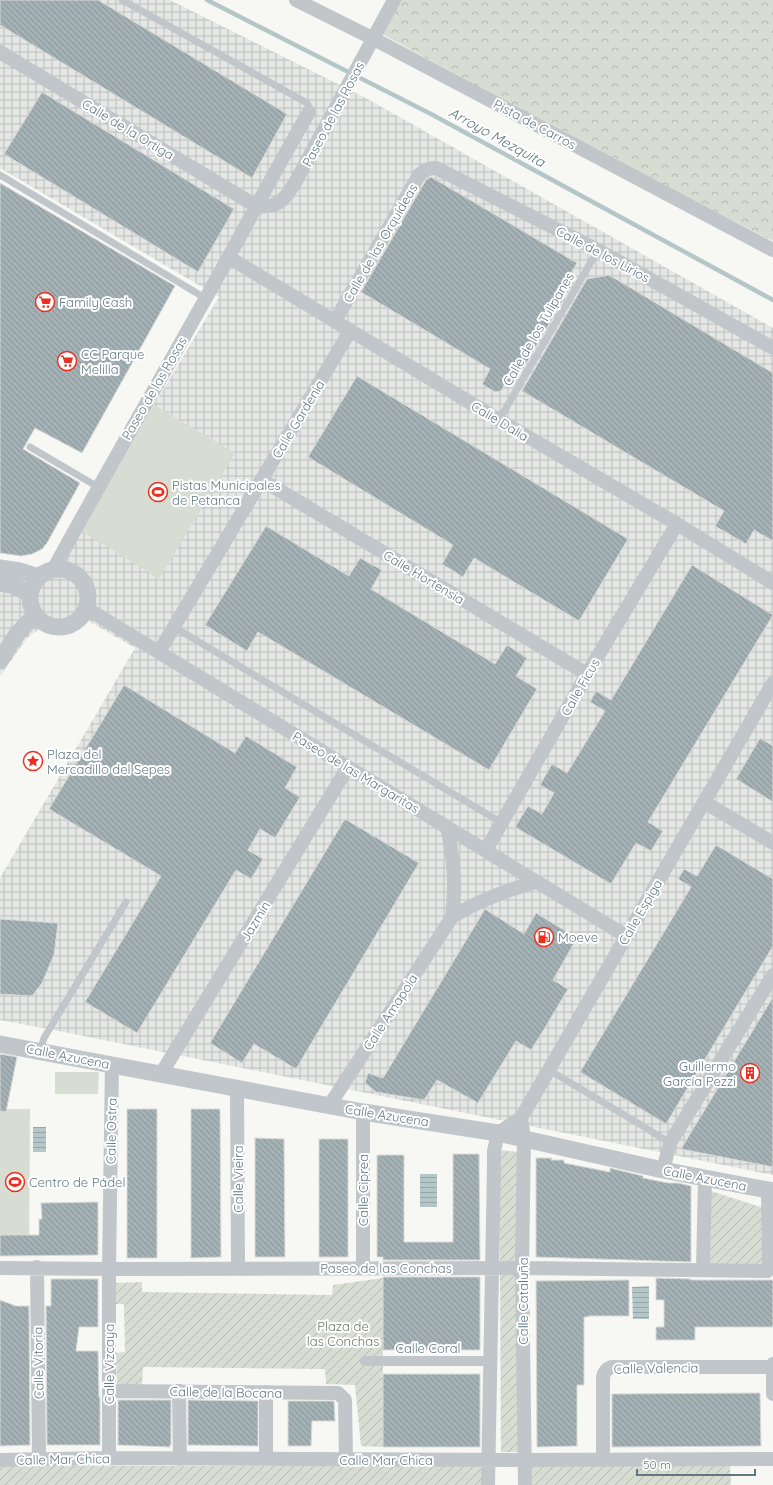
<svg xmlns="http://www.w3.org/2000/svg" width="773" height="1485" viewBox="0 0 773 1485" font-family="Quicksand,sans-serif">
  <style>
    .industrial { fill: url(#industrial-grid) }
    .grass { fill: #d8ddd3 }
    .forest { fill: url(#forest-crowns) }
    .garden { fill: url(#garden-furrows) }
    .water { fill: url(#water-rules) }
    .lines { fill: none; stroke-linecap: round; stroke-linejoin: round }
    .stream { stroke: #b5c6c8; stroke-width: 4.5 }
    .building { fill: url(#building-back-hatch); stroke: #d9d9d7 }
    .service { stroke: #c0c6c9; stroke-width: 7 }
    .pedestrian { stroke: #c0c6c9; stroke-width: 10 }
    .minor { stroke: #c0c6c9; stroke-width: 14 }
    .tertiary { stroke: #c0c6c9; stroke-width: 17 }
    .labels { text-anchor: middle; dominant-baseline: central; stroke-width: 4; stroke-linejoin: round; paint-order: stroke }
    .street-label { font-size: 13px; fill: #617881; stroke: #fff }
    .poi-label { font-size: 13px; fill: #617881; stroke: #fff; text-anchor: start }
    .park-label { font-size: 13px; fill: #687960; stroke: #fff }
    .water-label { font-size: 14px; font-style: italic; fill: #5b787c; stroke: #fff }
  </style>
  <defs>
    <pattern id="industrial-grid" width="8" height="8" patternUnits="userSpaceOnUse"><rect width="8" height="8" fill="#e5e7e5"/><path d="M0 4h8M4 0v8" fill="none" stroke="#bdc0bf"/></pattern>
    <pattern id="forest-crowns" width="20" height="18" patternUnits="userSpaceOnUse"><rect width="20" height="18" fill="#d8ddd3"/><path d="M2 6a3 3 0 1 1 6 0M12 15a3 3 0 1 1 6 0" fill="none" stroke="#b3b8b1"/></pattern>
    <pattern id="garden-furrows" width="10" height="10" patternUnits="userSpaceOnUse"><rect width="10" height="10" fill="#d8ddd3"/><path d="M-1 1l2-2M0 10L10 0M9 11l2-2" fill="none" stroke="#b3b8b1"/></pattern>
    <pattern id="water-rules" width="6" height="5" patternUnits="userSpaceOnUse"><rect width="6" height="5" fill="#b5c6c8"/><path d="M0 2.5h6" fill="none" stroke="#97a6a8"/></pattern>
    <pattern id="building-back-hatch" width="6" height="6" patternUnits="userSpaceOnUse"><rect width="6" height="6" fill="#a4b1b4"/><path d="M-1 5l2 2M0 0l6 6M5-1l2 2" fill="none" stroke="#899598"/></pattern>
  </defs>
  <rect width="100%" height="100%" fill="#f7f7f4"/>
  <path class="industrial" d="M0,0H170L364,97L773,328V1175L59,1031L0,1020V878L135,648L80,616L66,625L40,629L28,637L0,676V587L8,588L58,572L154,405L219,297L0,168Z"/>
  <path class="grass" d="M154,405L235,453L159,579L82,531Z
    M55,1072H99L98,1094H55Z
    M0,1109H30L29,1255L0,1256Z"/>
  <path class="forest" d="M400,0H773V241L581,143L382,34Z"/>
  <path class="garden" d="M499,1150L519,1152V1261H500Z
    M711,1191L764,1208V1267H710Z
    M500,1274H519V1452H501Z
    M383,1278V1447L361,1446L355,1385L326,1384L325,1369L143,1367L142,1385L117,1386L116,1353L125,1352L124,1304H115V1283L142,1282V1292L332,1295L333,1285Z
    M0,1466H480L482,1469L481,1485H0Z
    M531,1466H730L731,1485H532Z"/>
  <path class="water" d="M33,1127H46V1152H33Z
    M420,1174H437V1207H420Z
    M649,1286V1319H633L632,1287Z"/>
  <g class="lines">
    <path class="stream" d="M207,0L431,114L773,300"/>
  </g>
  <path class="building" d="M0,0H98L287,114L252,178L0,25Z
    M42,92L234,209L198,272L4,154Z
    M431,177L577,263L565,283L574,281L513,386L506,382L501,391L495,392L482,384L490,369L361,292L426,180Z
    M0,183L175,286L82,453L35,428L23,449L80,483L47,543L42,549L32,554L21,556L0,553Z
    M609,275L773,373V541L754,530L746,544L715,526L724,511L522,391L587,279Z
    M357,376L628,539L579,621L474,558L463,577L442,564L453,545L308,457Z
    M266,526L349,576L360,558L382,570L371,589L495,664L507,645L527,658L516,676L537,689L489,770L258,632L247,651L205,625Z
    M692,565L773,615L648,822L663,831L651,851L636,843L611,884L515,827L528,806L542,814L554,793L540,785L552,764L567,773L605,711L590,702L596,691L611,700Z
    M124,685L235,753L246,736L297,767L285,788L300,797L275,838L260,829L248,850L263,859L251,879L236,870L137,1033L85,1002L161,876L49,809Z
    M760,738L773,746V802L736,779Z
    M345,819L419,863L296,1069L254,1044L242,1063L210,1043Z
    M716,845L773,879V946L666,1124L580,1072L691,887L678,879L684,869L697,876Z
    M485,909L524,934L536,913L577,938L553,980L568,989L543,1031L531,1050L516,1041L478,1103L437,1080L424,1100L376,1092L365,1083L368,1073L383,1078Z
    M0,919L58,923L54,955L42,983L32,996L0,994Z
    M773,997V1167L681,1149Z
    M0,1054L17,1057L6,1112L0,1111Z
    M127,1109H157V1258H127Z
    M191,1109H220L221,1257L191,1258Z
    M255,1138L284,1139L285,1257H255Z
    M319,1139H348V1257H319Z
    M453,1154H479L480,1260H383V1257H377V1155H404V1242H453Z
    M536,1158H552L551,1160H564V1163L610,1172V1168L643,1176V1178L668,1183H678L691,1186V1262L536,1257Z
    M98,1202V1255L0,1256V1235H39V1219H42L41,1203Z
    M383,1277H480V1350H383Z
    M656,1278L691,1279V1280H773V1327H695V1340H656V1327H664V1300H656Z
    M51,1279H98V1327H79L76,1351H98L99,1397H100V1445H47L46,1306H51Z
    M629,1280V1316H588V1317H584V1385H577V1446L537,1447L536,1281Z
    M0,1300L16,1306H29L30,1445L0,1446Z
    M383,1374H480V1447H383Z
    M760,1393L761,1446L612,1447V1394Z
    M118,1400H171V1445H170V1447L118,1445Z
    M188,1400L258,1401V1446L188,1445Z
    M288,1401H334L335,1421H312L311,1446H288Z"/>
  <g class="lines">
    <path class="service" d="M122,0L307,103L309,107V112
      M0,175L205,298
      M499,420L598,250
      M30,447L98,487
      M174,627L502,823
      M40,1051L44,1038L126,902
      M549,1070L641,1125L670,1143"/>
    <path class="pedestrian" d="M365,1361H490"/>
    <path class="minor" d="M296,0L374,39L773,250
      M0,52L256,206C279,209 285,199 296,181L394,0
      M228,257L499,420L677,524L773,583
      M335,321L419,175C424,170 428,168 436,168L598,250L773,348
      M262,480L587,674
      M53,570C110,465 171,362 228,258C255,209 281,160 309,112
      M86,608L626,936
      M159,652L350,331
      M704,802L773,843
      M447,827C454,860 456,884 452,917
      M486,850L587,674L677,524
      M161,1074L348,767
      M237,1089L238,1268
      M329,1106L452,917C479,900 506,890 537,882
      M521,1118L524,1138L522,1268L525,1485
      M663,1170L670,1143L773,975
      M37,1267L39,1460
      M0,1268L109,1269L522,1268L767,1271L769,1266L768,1190
      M363,1268V1112
      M703,1270L705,1178
      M773,1364V1394
      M109,1391L338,1393L345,1400L346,1460
      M179,1391L180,1459
      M109,1458V1269L112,1064
      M266,1459V1392
      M0,1460L109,1458L524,1460L773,1459
      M603,1460V1377C604,1372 606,1369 611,1367H773
      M488,1485L494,1166V1151L498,1133L521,1118L773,683"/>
    <path class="tertiary" d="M0,568L20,571L39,577
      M30 598a29 29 0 1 1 58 0a29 29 0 1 1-58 0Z
      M0,583L14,586L30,594
      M0,661L17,634L35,615
      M0,1044L363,1112L498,1133L663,1170L773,1191"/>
  </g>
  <defs>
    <g id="supermarket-ring" transform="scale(1)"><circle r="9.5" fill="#fff" stroke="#ec2f1f" stroke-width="1.5"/><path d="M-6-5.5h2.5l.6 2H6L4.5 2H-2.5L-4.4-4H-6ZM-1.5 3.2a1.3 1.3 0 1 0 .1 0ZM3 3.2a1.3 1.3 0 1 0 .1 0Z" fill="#ec2f1f"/></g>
    <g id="stadium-ring" transform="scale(1)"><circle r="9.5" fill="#fff" stroke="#ec2f1f" stroke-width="1.5"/><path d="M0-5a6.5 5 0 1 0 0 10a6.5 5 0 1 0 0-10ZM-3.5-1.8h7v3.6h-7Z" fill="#ec2f1f"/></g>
    <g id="sight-ring" transform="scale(1)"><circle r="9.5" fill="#fff" stroke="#ec2f1f" stroke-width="1.5"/><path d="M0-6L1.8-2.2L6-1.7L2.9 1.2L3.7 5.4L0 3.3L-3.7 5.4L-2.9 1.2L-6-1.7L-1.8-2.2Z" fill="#ec2f1f"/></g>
    <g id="fuel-ring" transform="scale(1)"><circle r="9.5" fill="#fff" stroke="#ec2f1f" stroke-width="1.5"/><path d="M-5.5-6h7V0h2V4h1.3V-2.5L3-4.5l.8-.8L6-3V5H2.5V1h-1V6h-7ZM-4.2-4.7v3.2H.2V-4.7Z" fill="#ec2f1f"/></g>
    <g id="building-ring" transform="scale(1)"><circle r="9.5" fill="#fff" stroke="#ec2f1f" stroke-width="1.5"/><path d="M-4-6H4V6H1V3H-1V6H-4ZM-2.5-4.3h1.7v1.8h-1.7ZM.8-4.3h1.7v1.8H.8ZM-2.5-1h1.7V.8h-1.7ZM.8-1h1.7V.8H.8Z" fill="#ec2f1f"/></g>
  </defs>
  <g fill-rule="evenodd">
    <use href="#supermarket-ring" x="45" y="302"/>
    <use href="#supermarket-ring" x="67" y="361"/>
    <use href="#stadium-ring" x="158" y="492"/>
    <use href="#sight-ring" x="33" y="761"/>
    <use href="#fuel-ring" x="544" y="937"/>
    <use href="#building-ring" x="750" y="1073"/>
    <use href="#stadium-ring" x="15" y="1182"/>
  </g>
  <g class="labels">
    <g class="street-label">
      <text transform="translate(333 114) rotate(-62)">Paseo de las Rosas</text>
      <text transform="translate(535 124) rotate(28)">Pista de Carros</text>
      <text transform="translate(128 129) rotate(31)">Calle de la Ortiga</text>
      <text transform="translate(380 243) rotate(-60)">Calle de las Orquídeas</text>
      <text transform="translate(603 254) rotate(28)">Calle de los Lirios</text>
      <text transform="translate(538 329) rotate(-60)">Calle de los Tulipanes</text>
      <text transform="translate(154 388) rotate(-60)">Paseo de las Rosas</text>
      <text transform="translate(298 419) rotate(-59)">Calle Gardenia</text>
      <text transform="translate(500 421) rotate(31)">Calle Dalia</text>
      <text transform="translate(424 577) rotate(31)">Calle Hortensia</text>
      <text transform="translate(580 687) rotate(-60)">Calle Ficus</text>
      <text transform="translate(356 772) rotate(31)">Paseo de las Margaritas</text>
      <text transform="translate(640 912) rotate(-60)">Calle Espiga</text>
      <text transform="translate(255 921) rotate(-59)">Jazmín</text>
      <text transform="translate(390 1012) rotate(-57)">Calle Amapola</text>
      <text transform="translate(68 1056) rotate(11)">Calle Azucena</text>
      <text transform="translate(387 1115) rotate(9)">Calle Azucena</text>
      <text transform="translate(111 1131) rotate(-89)">Calle Ostra</text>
      <text transform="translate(705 1178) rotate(11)">Calle Azucena</text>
      <text transform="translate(238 1179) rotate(-90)">Calle Vieira</text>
      <text transform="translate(363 1190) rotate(-90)">Calle Ciprea</text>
      <text x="386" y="1268">Paseo de las Conchas</text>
      <text transform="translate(523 1301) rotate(-90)">Calle Cataluña</text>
      <text x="428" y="1348">Calle Coral</text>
      <text transform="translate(38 1363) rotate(-91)">Calle Vitoria</text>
      <text transform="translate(109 1364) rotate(-90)">Calle Vizcaya</text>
      <text transform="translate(656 1368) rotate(-1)">Calle Valencia</text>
      <text transform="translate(226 1392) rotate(1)">Calle de la Bocana</text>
      <text transform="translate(63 1459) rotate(-1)">Calle Mar Chica</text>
      <text x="386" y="1460">Calle Mar Chica</text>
    </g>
    <g class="poi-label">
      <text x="59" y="302">Family Cash</text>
      <text x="81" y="354">CC Parque<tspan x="81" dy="15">Melilla</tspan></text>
      <text x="172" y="485">Pistas Municipales<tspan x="172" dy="15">de Petanca</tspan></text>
      <text x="47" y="754">Plaza del<tspan x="47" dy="15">Mercadillo del Sepes</tspan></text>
      <text x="558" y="937">Moeve</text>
      <text x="736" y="1066" text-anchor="end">Guillermo<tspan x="736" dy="15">García Pezzi</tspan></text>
      <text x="29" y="1182">Centro de Pádel</text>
    </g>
    <g class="park-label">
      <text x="343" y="1326">Plaza de<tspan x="343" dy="15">las Conchas</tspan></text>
    </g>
    <g class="water-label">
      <text transform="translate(497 137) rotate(29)">Arroyo Mezquita</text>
    </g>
  </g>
  <path d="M637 1469v6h118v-6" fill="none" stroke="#617881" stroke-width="2"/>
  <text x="643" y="1469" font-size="12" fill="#617881" stroke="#ffffff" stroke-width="3" paint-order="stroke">50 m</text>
</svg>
